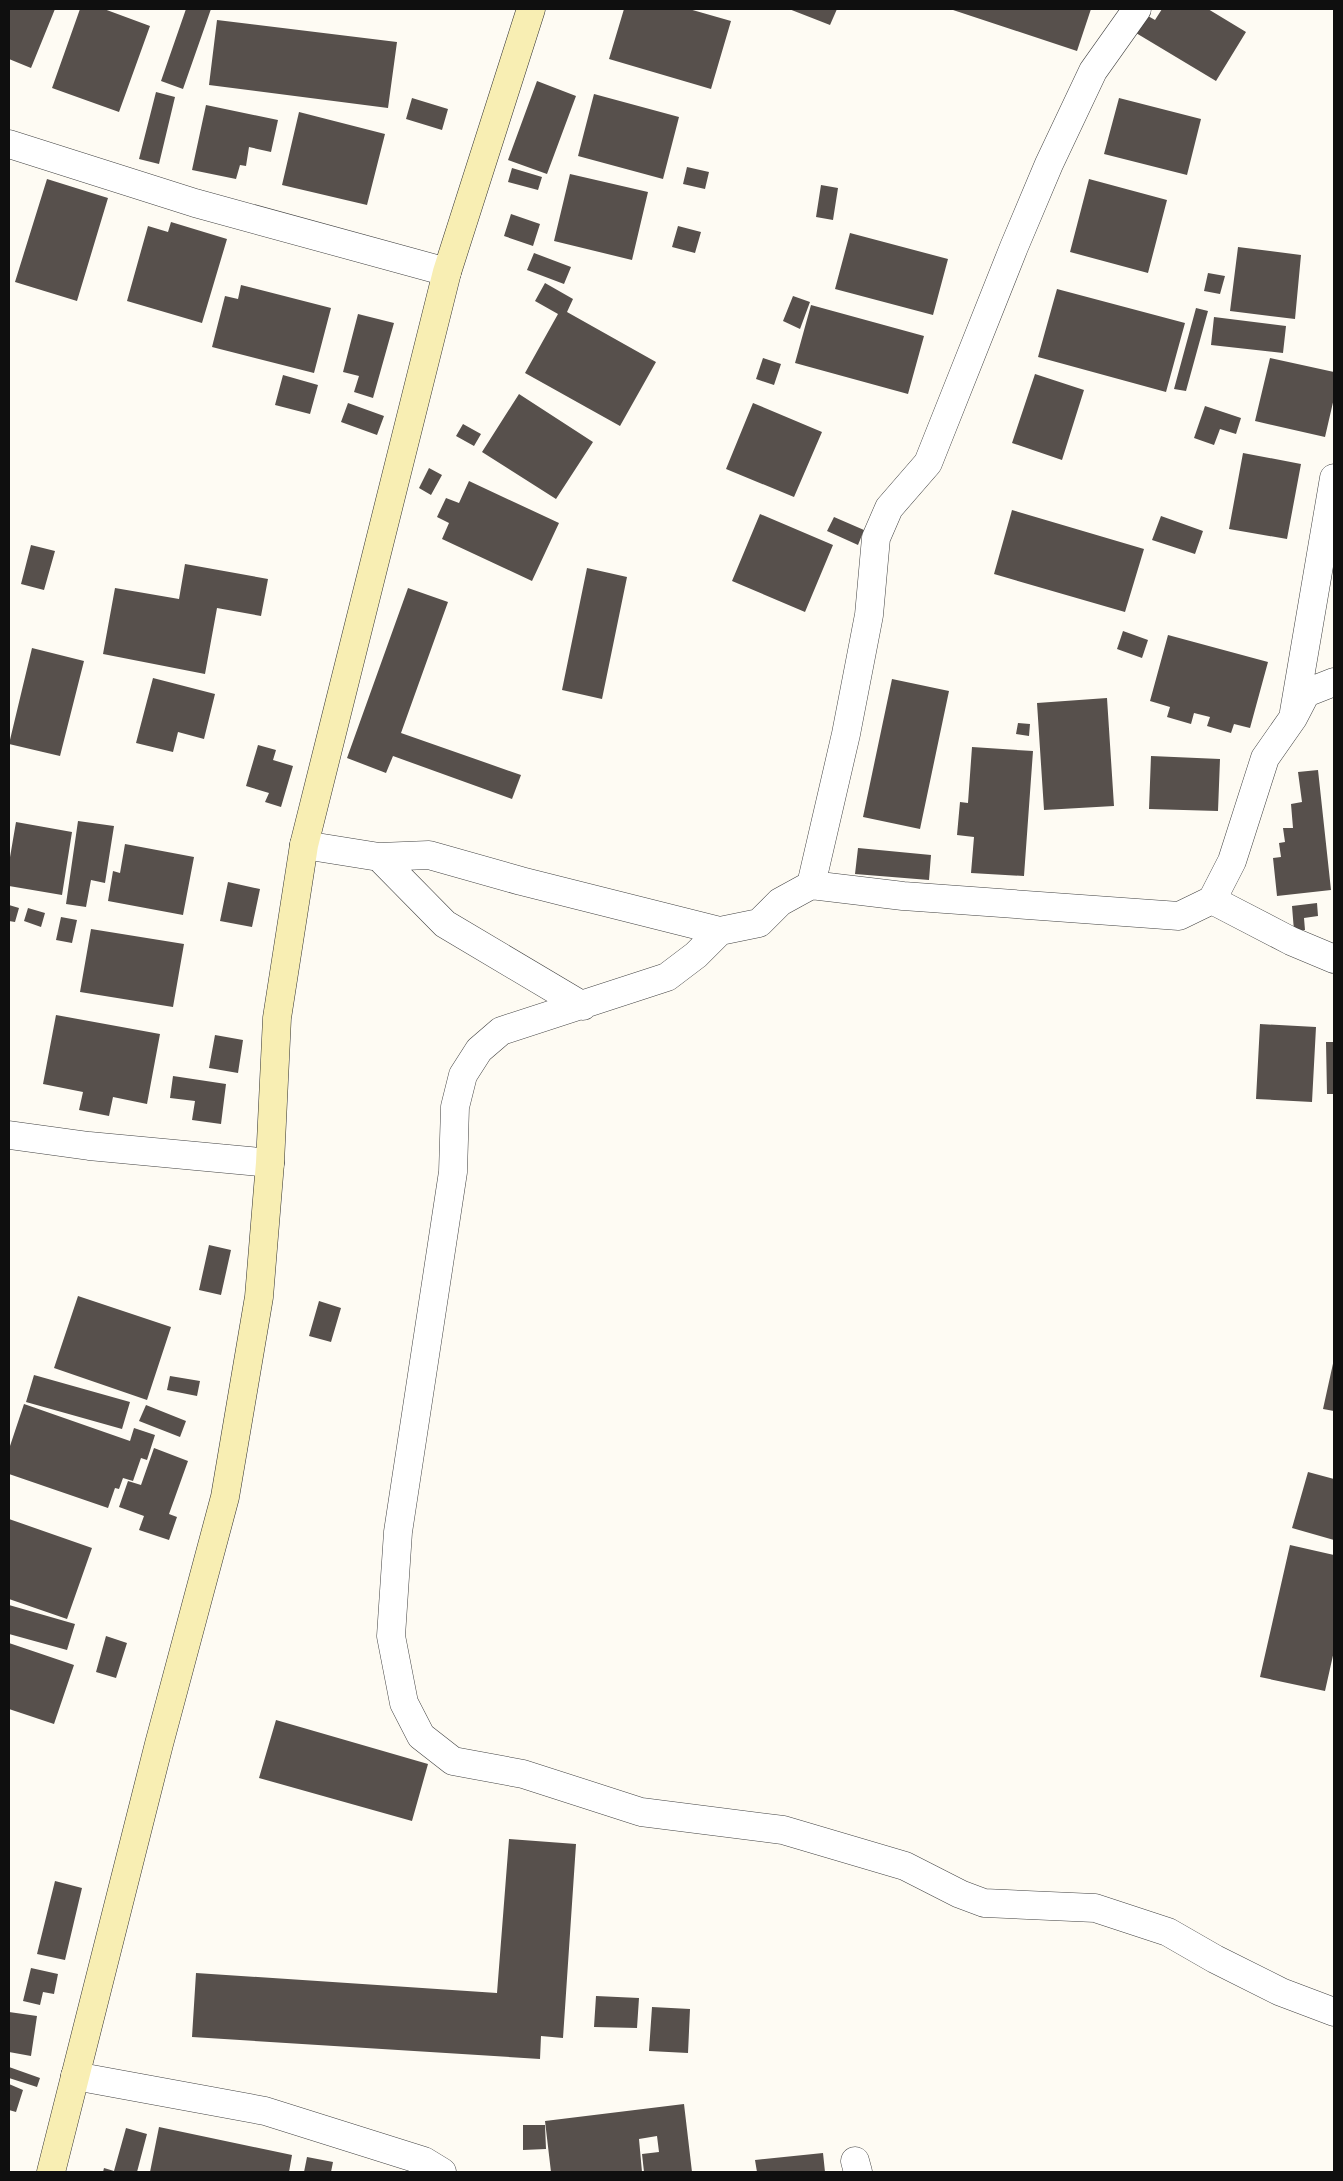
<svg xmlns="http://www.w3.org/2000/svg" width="1343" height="2181" viewBox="0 0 1343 2181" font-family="Lora,serif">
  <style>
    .building { fill: #57504c }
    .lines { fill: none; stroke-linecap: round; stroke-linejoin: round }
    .street-casing { stroke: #424242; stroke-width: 29 }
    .secondary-casing { stroke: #313131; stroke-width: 29 }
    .street { stroke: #fff; stroke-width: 28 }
    .secondary { stroke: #f8eeb3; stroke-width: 28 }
  </style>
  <rect width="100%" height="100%" fill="#fefbf3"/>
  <path class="building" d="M9,9H55L31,68L9,59Z
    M80,9H104L150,26L119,112L52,88Z
    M186,9H211L183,89L161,81Z
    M624,9H689L731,21L711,89L609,59Z
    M789,9H837L830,25Z
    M950,9H1091L1077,51Z
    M1162,9H1208L1246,32L1216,81L1131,30L1141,12L1155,20Z
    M217,20L397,42L388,108L209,85Z
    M537,81L576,96L547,174L508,160Z
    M156,92L175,97L159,164L139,159Z
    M594,94L679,117L663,179L578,156Z
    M412,98L448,109L442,130L406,119Z
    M1119,98L1201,119L1187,175L1104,154Z
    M206,105L278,120L271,152L249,147L246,166L240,165L236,179L192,170Z
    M299,112L385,134L367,205L282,185Z
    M687,167L709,172L705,189L683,184Z
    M512,168L542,177L538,190L508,182Z
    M570,174L648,192L632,260L554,241Z
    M47,179L108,198L77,301L15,282Z
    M1089,179L1167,200L1148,273L1070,252Z
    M821,185L838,188L833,220L816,217Z
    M511,214L540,224L533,246L504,236Z
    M171,222L227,239L202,323L127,301L148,226L168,232Z
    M678,226L701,232L695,253L672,247Z
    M850,233L948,259L933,315L835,289Z
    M1238,247L1301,255L1295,319L1230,311Z
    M534,253L571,267L564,284L527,270Z
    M1208,273L1225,276L1220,294L1204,291Z
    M545,283L573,299L567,312L656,362L620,426L525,373L558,314L535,301Z
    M241,285L331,308L314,373L212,347L225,296L238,299Z
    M1057,289L1185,323L1166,392L1038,357Z
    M793,296L810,302L800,329L783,321Z
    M811,305L924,336L908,394L795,363Z
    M1196,308L1208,311L1186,391L1174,389Z
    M358,314L394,323L373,398L354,392L359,376L343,372Z
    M1214,317L1286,326L1283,353L1211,345Z
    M763,358L781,364L774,385L756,379Z
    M1270,358L1334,372V398L1325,437L1255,421Z
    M1035,374L1084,390L1062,460L1012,443Z
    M283,375L318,385L310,414L275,405Z
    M519,394L593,442L556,499L482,452Z
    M348,403L384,416L377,435L341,422Z
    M753,403L822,432L794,497L726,469Z
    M1205,406L1241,418L1236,434L1220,429L1214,445L1194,438Z
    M463,424L481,434L474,446L456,436Z
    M1243,453L1301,464L1287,539L1229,529Z
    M429,468L442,475L431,495L419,488Z
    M469,481L559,523L532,581L442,539L449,523L437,517L446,498L459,503Z
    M1012,510L1144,549L1125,612L994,574Z
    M760,514L833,545L805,612L732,581Z
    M1161,516L1203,531L1195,554L1152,540Z
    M834,517L864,530L858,545L827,531Z
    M31,545L55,551L44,590L21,584Z
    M185,564L268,579L261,616L217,608L205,674L103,654L115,588L179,599Z
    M587,568L627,577L602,699L562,690Z
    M408,588L448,602L401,733L521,775L512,799L393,756L386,773L347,758Z
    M1123,631L1148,640L1142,658L1117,649Z
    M1168,635L1268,662L1250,728L1234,724L1231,733L1207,726L1210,717L1194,713L1191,724L1167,717L1170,707L1150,701Z
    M32,648L84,661L60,756L9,744Z
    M153,678L215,694L204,739L178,732L173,752L136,743Z
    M892,679L949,691L920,829L863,817Z
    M1107,698L1114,806L1044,810L1037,703Z
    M1018,723L1030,724L1029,736L1016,734Z
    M258,745L276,750L273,760L293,766L281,807L265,802L269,793L246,786Z
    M972,747L1033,751L1024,876L971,873L974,837L957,835L960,802L968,803Z
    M1151,756L1220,759L1218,811L1149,809Z
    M1318,770L1331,890L1277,896L1273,858L1281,857L1279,843L1285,842L1283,828H1293L1291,804L1302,802L1298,772Z
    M78,821L114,826L105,883L91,880L86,907L66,904Z
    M16,822L72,832L62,895L9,886V863Z
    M125,844L194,857L183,915L108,901L113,871L120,873Z
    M858,848L931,855L929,880L855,874Z
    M228,882L260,889L252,927L220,921Z
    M1317,903L1318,916L1304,918L1305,930L1294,931L1292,906Z
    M9,905L19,908L15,922L9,921Z
    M28,908L45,913L41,927L24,921Z
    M61,917L77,920L72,943L56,940Z
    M91,929L184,944L173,1007L80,992Z
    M56,1015L160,1034L147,1104L113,1097L109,1116L79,1110L83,1092L43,1084Z
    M1260,1024L1316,1027L1312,1102L1256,1099Z
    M215,1035L243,1040L238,1073L209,1068Z
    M1326,1042H1334V1094H1327Z
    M173,1076L226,1084L221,1124L192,1120L195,1101L170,1098Z
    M209,1245L231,1250L221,1295L199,1290Z
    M78,1296L171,1327L147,1400L54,1368Z
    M319,1301L341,1308L331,1342L309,1336Z
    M1334,1359V1411L1323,1409Z
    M34,1375L130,1402L122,1429L26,1402Z
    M170,1376L200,1381L197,1396L167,1390Z
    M24,1404L130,1441L134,1428L155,1435L147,1460L141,1458L133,1481L123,1478L119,1489L115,1488L108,1508L9,1474V1449Z
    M146,1405L186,1421L180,1437L139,1421Z
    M154,1448L188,1461L169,1514L177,1517L169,1540L139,1530L144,1516L119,1507L128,1481L141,1485Z
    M1308,1472L1334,1479V1540L1292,1528Z
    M9,1519L92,1548L67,1619L9,1599Z
    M1290,1545L1334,1555V1651L1325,1691L1260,1677Z
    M9,1605L75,1624L67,1650L9,1634Z
    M106,1636L127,1643L116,1678L96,1672Z
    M9,1643L74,1665L54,1724L9,1709Z
    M276,1720L428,1764L412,1821L259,1778Z
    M509,1839L576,1844L563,2038L541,2036L540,2059L192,2037L196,1973L497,1993Z
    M55,1881L82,1888L65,1960L37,1954Z
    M31,1968L58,1974L54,1994L43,1992L40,2005L23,2001Z
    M596,1996L639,1998L637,2028L594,2027Z
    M652,2007L690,2009L688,2053L649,2051Z
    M9,2012L37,2016L31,2056L9,2052Z
    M9,2067L40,2078L37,2087L9,2078Z
    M9,2084L23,2090L16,2112L9,2110Z
    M684,2104L692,2172H644L642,2154L659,2152L657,2136L639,2139L642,2172H551L545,2121Z
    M523,2125H545L546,2149L523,2150Z
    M159,2127L292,2155L289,2172H150Z
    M126,2128L147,2134L137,2172H103L104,2168L114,2171Z
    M823,2153L825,2172H757L755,2160Z
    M307,2157L333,2162L331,2172H304Z"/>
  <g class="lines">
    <g class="street-casing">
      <path id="street" d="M9,144L195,203L447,272
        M1294,712L1334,478
        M304,845L379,857L429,855L521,881L720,931L759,923L780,902L811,885L903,896L1179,916L1212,900L1232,861L1265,758L1293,718L1306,693L1334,682
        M379,857L445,924L583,1006
        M811,885L846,734L869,615L876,538L889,508L928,463L1014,247L1049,164L1093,71L1137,9
        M1212,900L1291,941L1334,959
        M720,931L696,955L667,977L501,1031L479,1050L463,1075L455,1107L453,1172L398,1532L391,1636L404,1703L421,1736L453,1761L523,1774L641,1812L783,1830L905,1866L960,1894L984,1903L1095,1908L1168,1932L1215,1959L1281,1992L1334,2012
        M9,1135L89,1146L270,1163
        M75,2076L265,2111L424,2161L442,2172
        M855,2161L858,2172"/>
    </g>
    <g class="secondary-casing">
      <path id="secondary" d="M51,2172L159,1744L225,1497L259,1297L270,1163L277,1018L304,845L447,272L531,9"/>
    </g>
    <use href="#street" class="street"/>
    <use href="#secondary" class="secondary"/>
  </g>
  <rect width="1343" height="2181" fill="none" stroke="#0f0f0f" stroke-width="20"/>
</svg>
